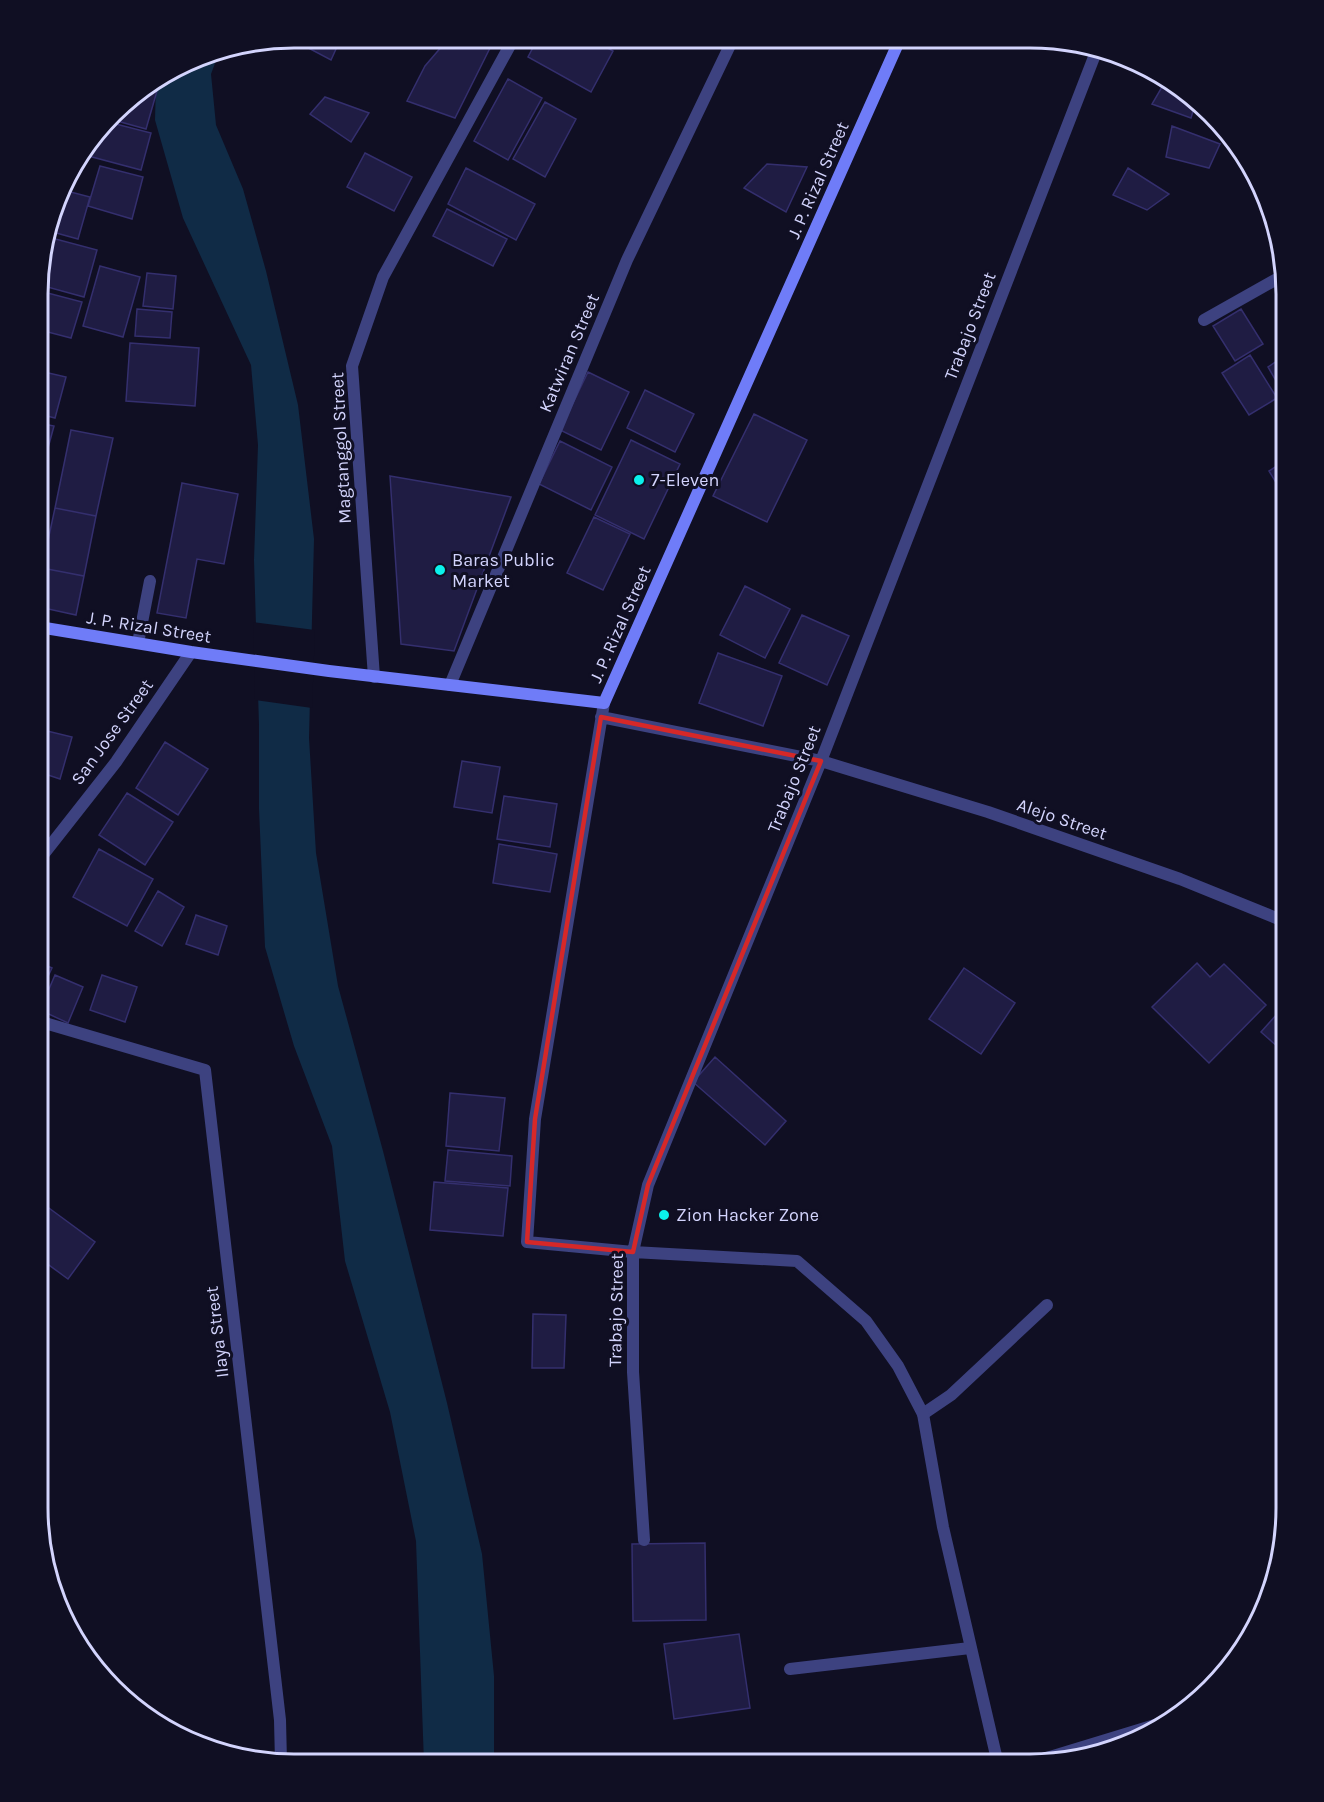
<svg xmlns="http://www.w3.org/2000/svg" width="1324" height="1802" viewBox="0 0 1324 1802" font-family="Karla,sans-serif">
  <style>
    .water { fill: #102b46 }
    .pier { fill: #100f23 }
    .building { fill: #1f1c43; stroke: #342f6e; stroke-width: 1.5 }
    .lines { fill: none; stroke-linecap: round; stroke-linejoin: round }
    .lane { stroke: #3d4280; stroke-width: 12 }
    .street { stroke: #3d4280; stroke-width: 12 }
    .secondary { stroke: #6f7cf8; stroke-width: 12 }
    .marked { fill: none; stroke: #d62828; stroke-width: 4.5; stroke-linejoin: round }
    .poi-dot { fill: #0bf1ec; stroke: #100f23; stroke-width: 2 }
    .labels { text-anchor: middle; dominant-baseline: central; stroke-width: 6; stroke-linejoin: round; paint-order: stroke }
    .street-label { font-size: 18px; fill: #d3d4fd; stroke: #100f23 }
    .poi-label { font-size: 18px; fill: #d3d4fd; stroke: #100f23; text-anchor: start }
    .rim { fill: none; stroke: #d3d4fd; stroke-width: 3 }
  </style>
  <rect width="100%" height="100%" fill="#100f23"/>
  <path class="water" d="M220,50L211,74L216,125L243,189L266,271L298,405L314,539L309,738L316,853L338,986L383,1151L447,1403L482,1554L494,1676V1763H424L416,1541L390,1412L345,1261L332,1146L294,1046L265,947L259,809V725L254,560L258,445L251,365L183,218L155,120L156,83L211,51Z"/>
  <path class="pier" d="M253,622L315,630L312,708L255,700Z"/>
  <path class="building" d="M297,38H341L331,60L295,41Z
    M449,38H495L455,118L407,101L425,66Z
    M538,38H590L613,51L591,92L528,57Z
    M508,79L542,98L508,160L474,141Z
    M1166,80L1173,81L1196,101L1191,118L1152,104Z
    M156,83L159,84L146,129L110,119L125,101Z
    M325,97L369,113L351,142L310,114Z
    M545,102L576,119L545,177L513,159Z
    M108,122L151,133L141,170L81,154Z
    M1172,126L1220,144L1209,168L1166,157Z
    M365,153L412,177L394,211L347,187Z
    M767,164L807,167L786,212L744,188Z
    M100,166L143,177L132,219L88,206Z
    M466,168L535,204L516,240L448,204Z
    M1128,168L1169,194L1147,210L1113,195Z
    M63,190L90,197L78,239L49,231Z
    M447,209L507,239L493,266L433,236Z
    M48,237L97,250L84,297L40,285V260Z
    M100,266L140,277L123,337L83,326Z
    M147,273L176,276L173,309L143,306Z
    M40,291L82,302L71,338L40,330Z
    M137,309L172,312L170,338L135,336Z
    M1241,309L1263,344L1235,361L1213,326Z
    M40,336L46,338L40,362Z
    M130,343L199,348L195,406L126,401Z
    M1250,355L1277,398L1249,415L1222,373Z
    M1286,355V398L1268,367Z
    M40,371L66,377L55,418L39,414Z
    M588,372L629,392L601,450L560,430Z
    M645,390L694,414L675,452L627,428Z
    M754,414L807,440L767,522L713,496Z
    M39,423L54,426L45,459L39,457Z
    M71,430L113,438L96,516L55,508Z
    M631,440L680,464L644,539L595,515Z
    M560,441L612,467L591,510L539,484Z
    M1286,460V499L1269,471Z
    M390,476L511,497L454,651L401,644Z
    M182,483L238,494L224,564L197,559L186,618L157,613Z
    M55,508L96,516L84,576L42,568Z
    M594,517L630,534L603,590L567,573Z
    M39,549L44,551L39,573Z
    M42,568L84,576L76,615L39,607V582Z
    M745,586L790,609L765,658L720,635Z
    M802,615L849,636L827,685L779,663Z
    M718,653L782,676L763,726L699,703Z
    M39,729L72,737L60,779L39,772Z
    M165,742L208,769L178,815L136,788Z
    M462,761L500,767L492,813L454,807Z
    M127,793L173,822L145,865L99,835Z
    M504,796L557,804L550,847L497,839Z
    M499,844L557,854L550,892L493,883Z
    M99,849L153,879L127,926L73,897Z
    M158,891L184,907L162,946L135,931Z
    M196,915L227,926L218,955L186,944Z
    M38,962L52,968L38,998Z
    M1197,963L1210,977L1224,964L1266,1005L1209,1063L1152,1007Z
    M964,968L1015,1003L981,1054L929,1019Z
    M55,975L83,987L68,1023L40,1010Z
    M102,975L137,987L125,1022L90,1010Z
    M1286,1004V1054L1261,1032Z
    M715,1057L786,1121L765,1145L693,1082Z
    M450,1093L505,1098L499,1151L446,1146Z
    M448,1150L512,1156L510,1186L445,1181Z
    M434,1182L508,1188L503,1236L430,1230Z
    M38,1200L95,1242L68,1279L38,1257Z
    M533,1314L566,1315L564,1368H532Z
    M705,1543L706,1620L633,1621L632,1544Z
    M739,1634L750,1708L674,1719L664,1644Z"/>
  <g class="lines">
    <path class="lane" d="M138,643L150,581
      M923,1414L951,1395L1047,1305
      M790,1669L970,1648"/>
    <path class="street" d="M1204,320L1282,276
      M374,677L352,366L383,277L514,38
      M450,685L627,260L733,39
      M604,703L535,1119L527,1242L633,1252L797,1261L866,1321L898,1366L923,1414L943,1527L998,1764
      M601,717L821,761L988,812L1180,879L1286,922
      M39,860L116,762L191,652
      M38,1021L205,1070L280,1720L281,1762
      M644,1540L633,1372V1252L648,1185L821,761L1096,52
      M1027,1764L1168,1721"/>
    <path class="secondary" d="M39,627L191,652L329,671L604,703L900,39"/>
  </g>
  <path class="marked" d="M601,717L821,761L648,1185L633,1252L527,1242L535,1119Z"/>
  <g class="poi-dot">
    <circle cx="639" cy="480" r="6"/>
    <circle cx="440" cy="570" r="6"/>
    <circle cx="664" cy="1215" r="6"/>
  </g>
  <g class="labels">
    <g class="street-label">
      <text transform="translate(818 180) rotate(-66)">J. P. Rizal Street</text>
      <text transform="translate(970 326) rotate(-69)">Trabajo Street</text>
      <text transform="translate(569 353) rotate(-67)">Katwiran Street</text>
      <text transform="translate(341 448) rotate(-93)">Magtanggol Street</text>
      <text transform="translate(620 624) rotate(-66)">J. P. Rizal Street</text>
      <text transform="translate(149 627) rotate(9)">J. P. Rizal Street</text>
      <text transform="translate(112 732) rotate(-54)">San Jose Street</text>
      <text transform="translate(794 779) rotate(-68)">Trabajo Street</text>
      <text transform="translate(1062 819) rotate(19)">Alejo Street</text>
      <text transform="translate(616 1310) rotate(-89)">Trabajo Street</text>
      <text transform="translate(217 1332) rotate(-97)">Ilaya Street</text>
    </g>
    <g class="poi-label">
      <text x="651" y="480">7-Eleven</text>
      <text x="452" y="560">Baras Public<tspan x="452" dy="21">Market</tspan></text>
      <text x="676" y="1215">Zion Hacker Zone</text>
    </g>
  </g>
  <path d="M0 0H1324V1802H0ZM294 48H1030A246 246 0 0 1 1276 294V1508A246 246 0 0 1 1030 1754H294A246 246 0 0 1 48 1508V294A246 246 0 0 1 294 48Z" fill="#100f23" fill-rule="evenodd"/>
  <path class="rim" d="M294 48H1030A246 246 0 0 1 1276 294V1508A246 246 0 0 1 1030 1754H294A246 246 0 0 1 48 1508V294A246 246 0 0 1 294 48Z"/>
</svg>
